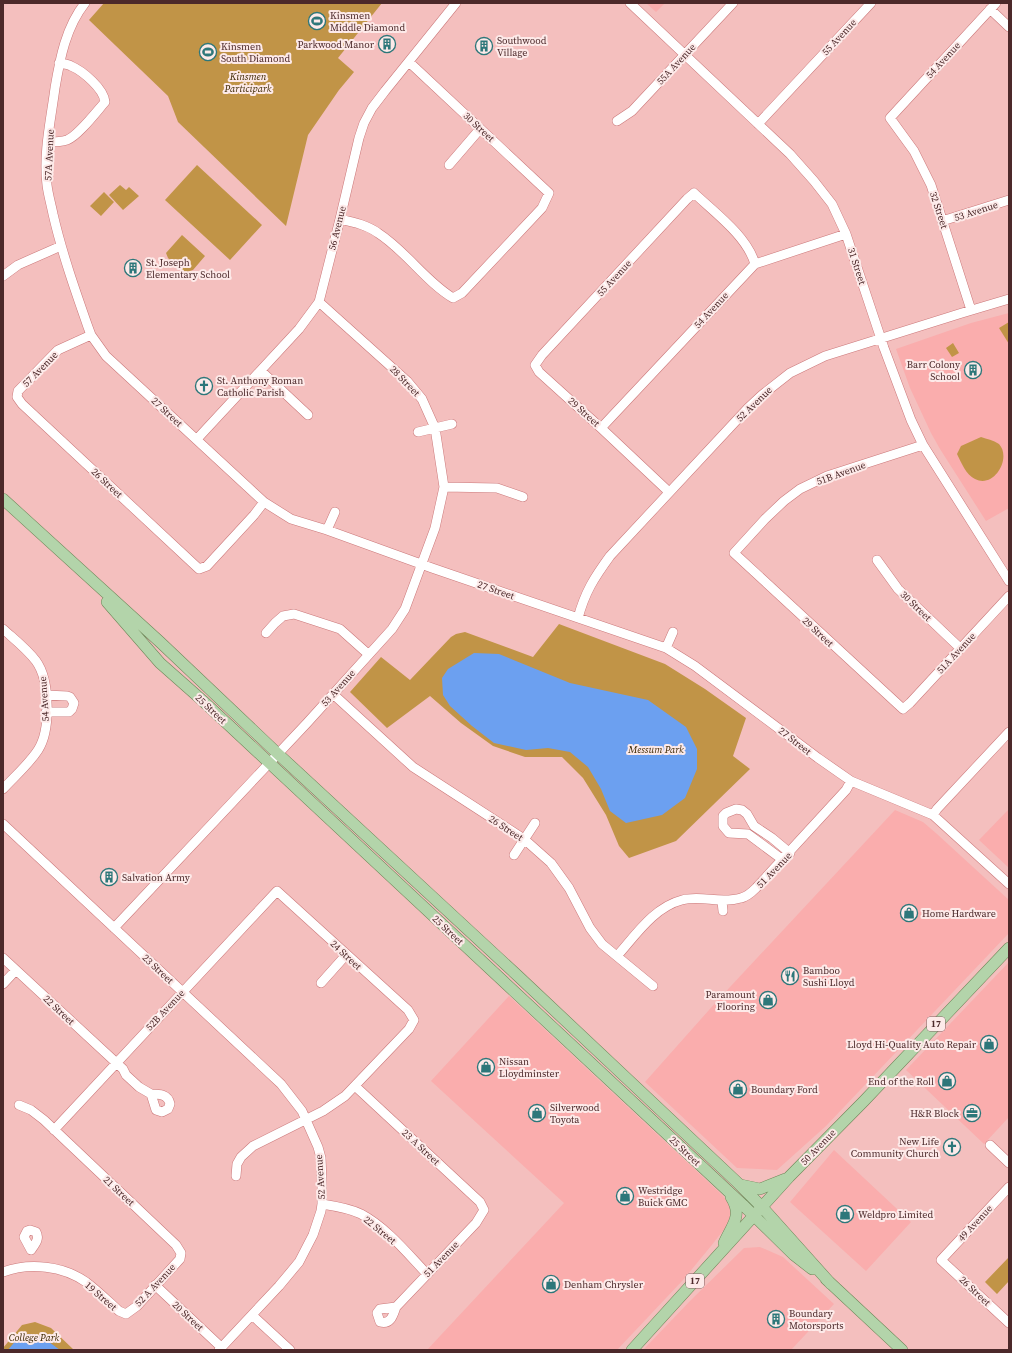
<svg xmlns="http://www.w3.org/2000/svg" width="1012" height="1353" viewBox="0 0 1012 1353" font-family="'Source Serif 4',serif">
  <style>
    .built { fill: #faadad }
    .green { fill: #c19447 }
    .water { fill: #6ca0f0 }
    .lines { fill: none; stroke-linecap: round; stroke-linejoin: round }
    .minor-casing { stroke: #cb787a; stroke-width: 10 }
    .major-casing { stroke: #6e8658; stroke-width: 12 }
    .minor { stroke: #fff; stroke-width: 9 }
    .major { stroke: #b3d4aa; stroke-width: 11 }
    .labels { text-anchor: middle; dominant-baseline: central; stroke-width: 4; stroke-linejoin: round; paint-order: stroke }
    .shield { fill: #fdeae9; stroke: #816363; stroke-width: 1 }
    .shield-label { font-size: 9px; font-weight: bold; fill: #4c292a }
    .poi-label { font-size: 10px; fill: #4c292a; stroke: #fdeae9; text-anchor: start }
    .street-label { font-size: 10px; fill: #4c292a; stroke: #fdeae9 }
    .park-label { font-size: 10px; font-style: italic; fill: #3c2700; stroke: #fdeae9 }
  </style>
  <rect width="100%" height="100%" fill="#f4bfbe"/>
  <path class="built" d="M646,3H665L656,12Z
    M1009,313V508L986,521L940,449L931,433L910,388L896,349L971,323Z
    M895,810L923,822L937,834L1009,900V933L826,1126L777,1170L737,1168L645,1082L717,1001Z
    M1008,810L1009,811V868L979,840Z
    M1009,962V1117L984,1144L906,1070Z
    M509,996L719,1192L727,1200L732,1212L726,1227L711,1246L683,1280L617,1350H427L564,1203L431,1081Z
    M834,1150L911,1222L866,1271L790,1202Z
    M760,1247L783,1257L834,1304L791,1350H643L690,1301L744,1248Z"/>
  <path class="green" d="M104,3H382L338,58L354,72L339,90L308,135L286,226L178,122L168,96L89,20Z
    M197,165L262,225L230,260L165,200Z
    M120,185L126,190L129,187L139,196L123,210L109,195Z
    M104,192L114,202L101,216L90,206Z
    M182,235L205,256L193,270L183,273L168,258L166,253Z
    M1009,322V344L999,328Z
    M953,343L959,353L952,357L946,348Z
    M981,437C987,439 993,440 999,444C1012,458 994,489 975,479C966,475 961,462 957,454L961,446Z
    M559,624L665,664L705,689L746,718L733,756L750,769L676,841L629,858L619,846L606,815L583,778L562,757H525L493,746L461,723L430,696L387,728L350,692L381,657L410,680L451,637L456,634L465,632L533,657Z
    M1009,1257V1281L997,1294L985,1282Z
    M35,1322L51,1328L74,1350H3V1348L22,1325Z"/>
  <path class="water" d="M474,653L499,654L570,683L648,700L686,727L697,749V769L685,798L662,815L626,823L610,811L601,789L588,767L570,752L548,748L526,750L494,743L472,726L450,706L443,695L442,678L448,669Z
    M29,1334L42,1337L60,1350H8L17,1339Z"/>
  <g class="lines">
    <g class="minor-casing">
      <path id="minor" d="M85,3C66,27 60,58 55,88C51,119 43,153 47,185C48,194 51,204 53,214C62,253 75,290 88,327L91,335L106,356L264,502L291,519L327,530L432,568L666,648L695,666L818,758L851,781L933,815L1009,884
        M630,3L790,154L814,181L832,204L846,234L884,348L911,420L923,445L1009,581
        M990,9L1009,27
        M617,121L632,111L733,3
        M758,124L871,3
        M48,142C54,142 61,142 67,140C78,136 97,111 105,102C104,89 83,71 71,66C68,64 63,64 59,63
        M449,165L480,129
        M340,219C353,222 367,225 378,233C406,251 425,281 453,298L462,293L542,208L549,193L409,62
        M942,221L1009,200
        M3,276L18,265L61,246
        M971,310L931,185L914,151L890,118L996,3
        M91,335L58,350L18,391L17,397L22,404L199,569L207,566L254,515L264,502
        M261,371L308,415
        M601,428L755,264L846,234
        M418,432L452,424
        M197,439L299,329L319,302L340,219L359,138L364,123L372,108L385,91L456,3
        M923,445L827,476L800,489L784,501L765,519L734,553L903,709L910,703L1009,596
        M444,487L497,488L523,497
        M669,492L601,428L539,372L535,365L542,355L687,199L694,193C715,213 747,236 755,264
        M327,530L335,512
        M877,560L898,589L960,648
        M578,618C585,592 594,578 610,556L748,408L762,395L790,373L825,356L962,313L1009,299
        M3,629C14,639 27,649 36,661C50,680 51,730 38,750C29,764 15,776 3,789
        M266,633L275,623L283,616L294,614L340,629L368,654
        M666,648L673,632
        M333,694L413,767L524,839L551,863L569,888L590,928L602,944L653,986
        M46,695L67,696L70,697L74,703L72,709L69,712H46
        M933,815L937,809L1009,732
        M3,824L281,1084L302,1111L318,1147L321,1158L322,1183V1204L321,1211L313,1235L299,1262L279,1286L219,1350
        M514,855L535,823
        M783,860L748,834L729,833L723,826V816L726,813L736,809L742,810L747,814L754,826L772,838L790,853
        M722,901L723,911
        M114,928L307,723L392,629L405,609L435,528L444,487L435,428L422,399L407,381L319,302
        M617,956C635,936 654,907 682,900C701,895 721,904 741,898C746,897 752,892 756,888L846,790L851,781
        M3,958L123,1069L126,1075L139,1087L151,1094
        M321,983L346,955
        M3,984L16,970
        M355,1086L480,1202L484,1210L476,1223L396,1307C393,1315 391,1325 380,1322L377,1313L380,1309L396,1307
        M151,1094C159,1094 168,1094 170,1104L168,1109L162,1112L156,1110Z
        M54,1130L277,891L408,1010L414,1020L409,1029L345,1096L323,1111L253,1146L241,1157L237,1164L236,1176
        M990,1145L1009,1163
        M1009,1187L941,1260L1009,1323
        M322,1204C335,1206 349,1208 361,1214C387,1228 407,1253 427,1274
        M30,1230L36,1232C40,1239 35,1244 31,1250L24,1237L27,1231Z
        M3,1272C30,1262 63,1266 86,1282C98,1291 108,1301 119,1311L126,1314L137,1306L180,1259L181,1253L176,1245L44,1120L31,1110L19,1105
        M155,1285L221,1347
        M252,1315L290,1350"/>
    </g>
    <g class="major-casing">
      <path id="major" d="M3,499L160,642L277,753L518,976L739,1184L762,1207L831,1284
        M107,602L160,663L203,701L743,1205L794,1255L812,1269
        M741,1185L760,1189L785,1179
        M724,1243C732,1225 743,1216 731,1197
        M826,1279L902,1350
        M632,1350L789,1177L864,1101L1009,948"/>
    </g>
    <use href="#minor" class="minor"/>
    <use href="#major" class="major"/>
  </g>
  <defs>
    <g id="stadium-ring" transform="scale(0.9)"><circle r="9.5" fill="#fdeae9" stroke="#2d777a" stroke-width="1.5"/><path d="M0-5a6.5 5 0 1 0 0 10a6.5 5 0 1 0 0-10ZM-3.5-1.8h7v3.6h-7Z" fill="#2d777a"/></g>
    <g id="building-ring" transform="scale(0.9)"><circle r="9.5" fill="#fdeae9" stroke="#2d777a" stroke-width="1.5"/><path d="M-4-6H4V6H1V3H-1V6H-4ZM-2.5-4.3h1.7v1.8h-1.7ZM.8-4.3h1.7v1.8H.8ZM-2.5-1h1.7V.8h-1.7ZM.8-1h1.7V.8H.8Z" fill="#2d777a"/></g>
    <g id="church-ring" transform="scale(0.9)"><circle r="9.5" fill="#fdeae9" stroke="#2d777a" stroke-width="1.5"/><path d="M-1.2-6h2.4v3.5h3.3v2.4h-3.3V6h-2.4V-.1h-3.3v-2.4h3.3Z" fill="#2d777a"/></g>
    <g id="shop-ring" transform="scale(0.9)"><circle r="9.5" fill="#fdeae9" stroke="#2d777a" stroke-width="1.5"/><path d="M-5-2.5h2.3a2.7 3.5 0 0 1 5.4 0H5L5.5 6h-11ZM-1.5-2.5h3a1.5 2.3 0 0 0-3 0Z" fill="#2d777a"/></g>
    <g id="restaurant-ring" transform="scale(0.9)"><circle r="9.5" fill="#fdeae9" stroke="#2d777a" stroke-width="1.5"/><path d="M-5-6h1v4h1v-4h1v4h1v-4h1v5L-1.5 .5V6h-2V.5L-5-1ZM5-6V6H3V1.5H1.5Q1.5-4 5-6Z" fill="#2d777a"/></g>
    <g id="office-ring" transform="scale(0.9)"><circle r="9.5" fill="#fdeae9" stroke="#2d777a" stroke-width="1.5"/><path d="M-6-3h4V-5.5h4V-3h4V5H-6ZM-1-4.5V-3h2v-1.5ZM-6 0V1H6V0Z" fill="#2d777a"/></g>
  </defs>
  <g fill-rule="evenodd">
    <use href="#stadium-ring" x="317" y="21"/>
    <use href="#building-ring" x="387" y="44"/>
    <use href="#building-ring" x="484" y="46"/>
    <use href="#stadium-ring" x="208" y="52"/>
    <use href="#building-ring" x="133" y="268"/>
    <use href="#building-ring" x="973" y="370"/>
    <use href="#church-ring" x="204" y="386"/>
    <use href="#building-ring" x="109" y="877"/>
    <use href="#shop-ring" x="909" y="913"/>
    <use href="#restaurant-ring" x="790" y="976"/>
    <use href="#shop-ring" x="768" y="1000"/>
    <use href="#shop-ring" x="989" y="1044"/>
    <use href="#shop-ring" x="486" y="1067"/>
    <use href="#shop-ring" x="947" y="1081"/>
    <use href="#shop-ring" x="738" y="1089"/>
    <use href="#shop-ring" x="537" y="1113"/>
    <use href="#office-ring" x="972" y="1113"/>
    <use href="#church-ring" x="952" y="1147"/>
    <use href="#shop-ring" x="625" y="1196"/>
    <use href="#shop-ring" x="845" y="1214"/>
    <use href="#shop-ring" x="551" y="1284"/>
    <use href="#building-ring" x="776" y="1319"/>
  </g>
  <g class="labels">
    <g class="shield">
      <rect x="927" y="1017" width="18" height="14" rx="3"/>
      <rect x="686" y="1274" width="18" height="14" rx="3"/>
    </g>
    <g class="shield-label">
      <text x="936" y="1024">17</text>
      <text x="695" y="1281">17</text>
    </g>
    <g class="poi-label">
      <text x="330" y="15">Kinsmen<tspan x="330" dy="12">Middle Diamond</tspan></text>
      <text x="497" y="40">Southwood<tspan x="497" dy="12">Village</tspan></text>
      <text x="374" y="44" text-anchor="end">Parkwood Manor</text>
      <text x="221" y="46">Kinsmen<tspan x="221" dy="12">South Diamond</tspan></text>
      <text x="146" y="262">St. Joseph<tspan x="146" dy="12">Elementary School</tspan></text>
      <text x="960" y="364" text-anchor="end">Barr Colony<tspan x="960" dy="12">School</tspan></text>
      <text x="217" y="380">St. Anthony Roman<tspan x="217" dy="12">Catholic Parish</tspan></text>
      <text x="122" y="877">Salvation Army</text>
      <text x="922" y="913">Home Hardware</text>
      <text x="803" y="970">Bamboo<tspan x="803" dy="12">Sushi Lloyd</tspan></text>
      <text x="755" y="994" text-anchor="end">Paramount<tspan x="755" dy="12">Flooring</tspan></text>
      <text x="976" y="1044" text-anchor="end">Lloyd Hi-Quality Auto Repair</text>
      <text x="499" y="1061">Nissan<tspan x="499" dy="12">Lloydminster</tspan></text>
      <text x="934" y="1081" text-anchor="end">End of the Roll</text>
      <text x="751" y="1089">Boundary Ford</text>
      <text x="550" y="1107">Silverwood<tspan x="550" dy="12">Toyota</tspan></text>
      <text x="959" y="1113" text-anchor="end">H&amp;R Block</text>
      <text x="939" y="1141" text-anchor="end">New Life<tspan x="939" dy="12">Community Church</tspan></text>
      <text x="638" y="1190">Westridge<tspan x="638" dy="12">Buick GMC</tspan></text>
      <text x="858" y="1214">Weldpro Limited</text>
      <text x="564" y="1284">Denham Chrysler</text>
      <text x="789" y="1313">Boundary<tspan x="789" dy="12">Motorsports</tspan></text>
    </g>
    <g class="street-label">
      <text transform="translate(839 37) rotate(-47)">55 Avenue</text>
      <text transform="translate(943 60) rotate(-47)">54 Avenue</text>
      <text transform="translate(676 64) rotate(-47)">55A Avenue</text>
      <text transform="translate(479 127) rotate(43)">30 Street</text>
      <text transform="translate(49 155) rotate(-87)">57A Avenue</text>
      <text transform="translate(939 210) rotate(72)">32 Street</text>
      <text transform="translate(976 211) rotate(-18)">53 Avenue</text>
      <text transform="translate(337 228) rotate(-76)">56 Avenue</text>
      <text transform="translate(857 266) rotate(72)">31 Street</text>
      <text transform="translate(614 278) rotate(-47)">55 Avenue</text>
      <text transform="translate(711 310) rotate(-47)">54 Avenue</text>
      <text transform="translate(40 369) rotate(-45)">57 Avenue</text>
      <text transform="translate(405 381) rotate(46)">28 Street</text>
      <text transform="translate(754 404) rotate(-44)">52 Avenue</text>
      <text transform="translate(167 412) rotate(43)">27 Street</text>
      <text transform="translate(584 412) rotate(42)">29 Street</text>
      <text transform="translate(841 473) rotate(-20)">51B Avenue</text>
      <text transform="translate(107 483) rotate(43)">26 Street</text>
      <text transform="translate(496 590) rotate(19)">27 Street</text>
      <text transform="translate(916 606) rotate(44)">30 Street</text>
      <text transform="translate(818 632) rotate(43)">29 Street</text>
      <text transform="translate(956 653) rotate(-47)">51A Avenue</text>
      <text transform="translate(338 688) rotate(-48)">53 Avenue</text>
      <text transform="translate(44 699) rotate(-94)">54 Avenue</text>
      <text transform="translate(211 709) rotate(43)">25 Street</text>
      <text transform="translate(795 741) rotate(38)">27 Street</text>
      <text transform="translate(506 828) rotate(33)">26 Street</text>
      <text transform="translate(774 870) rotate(-46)">51 Avenue</text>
      <text transform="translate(448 930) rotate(43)">25 Street</text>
      <text transform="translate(346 955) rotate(43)">24 Street</text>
      <text transform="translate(158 969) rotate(43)">23 Street</text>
      <text transform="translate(59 1010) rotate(43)">22 Street</text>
      <text transform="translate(165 1010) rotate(-47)">52B Avenue</text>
      <text transform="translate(421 1147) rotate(43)">23 A Street</text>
      <text transform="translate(818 1147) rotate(-46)">50 Avenue</text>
      <text transform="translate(685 1151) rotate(43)">25 Street</text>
      <text transform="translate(320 1177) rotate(-94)">52 Avenue</text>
      <text transform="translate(119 1191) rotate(43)">21 Street</text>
      <text transform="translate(975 1223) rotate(-47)">49 Avenue</text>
      <text transform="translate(380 1230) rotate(39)">22 Street</text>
      <text transform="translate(441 1259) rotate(-46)">51 Avenue</text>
      <text transform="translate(155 1285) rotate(-47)">52 A Avenue</text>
      <text transform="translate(975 1291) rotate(43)">26 Street</text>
      <text transform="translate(101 1296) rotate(41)">19 Street</text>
      <text transform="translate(188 1316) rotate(43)">20 Street</text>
    </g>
    <g class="park-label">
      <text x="248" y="76">Kinsmen<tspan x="248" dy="12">Participark</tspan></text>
      <text x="656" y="749">Messum Park</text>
      <text x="34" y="1337">College Park</text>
    </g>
  </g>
  <rect width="1012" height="1353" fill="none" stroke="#4c292a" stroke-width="8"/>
</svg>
